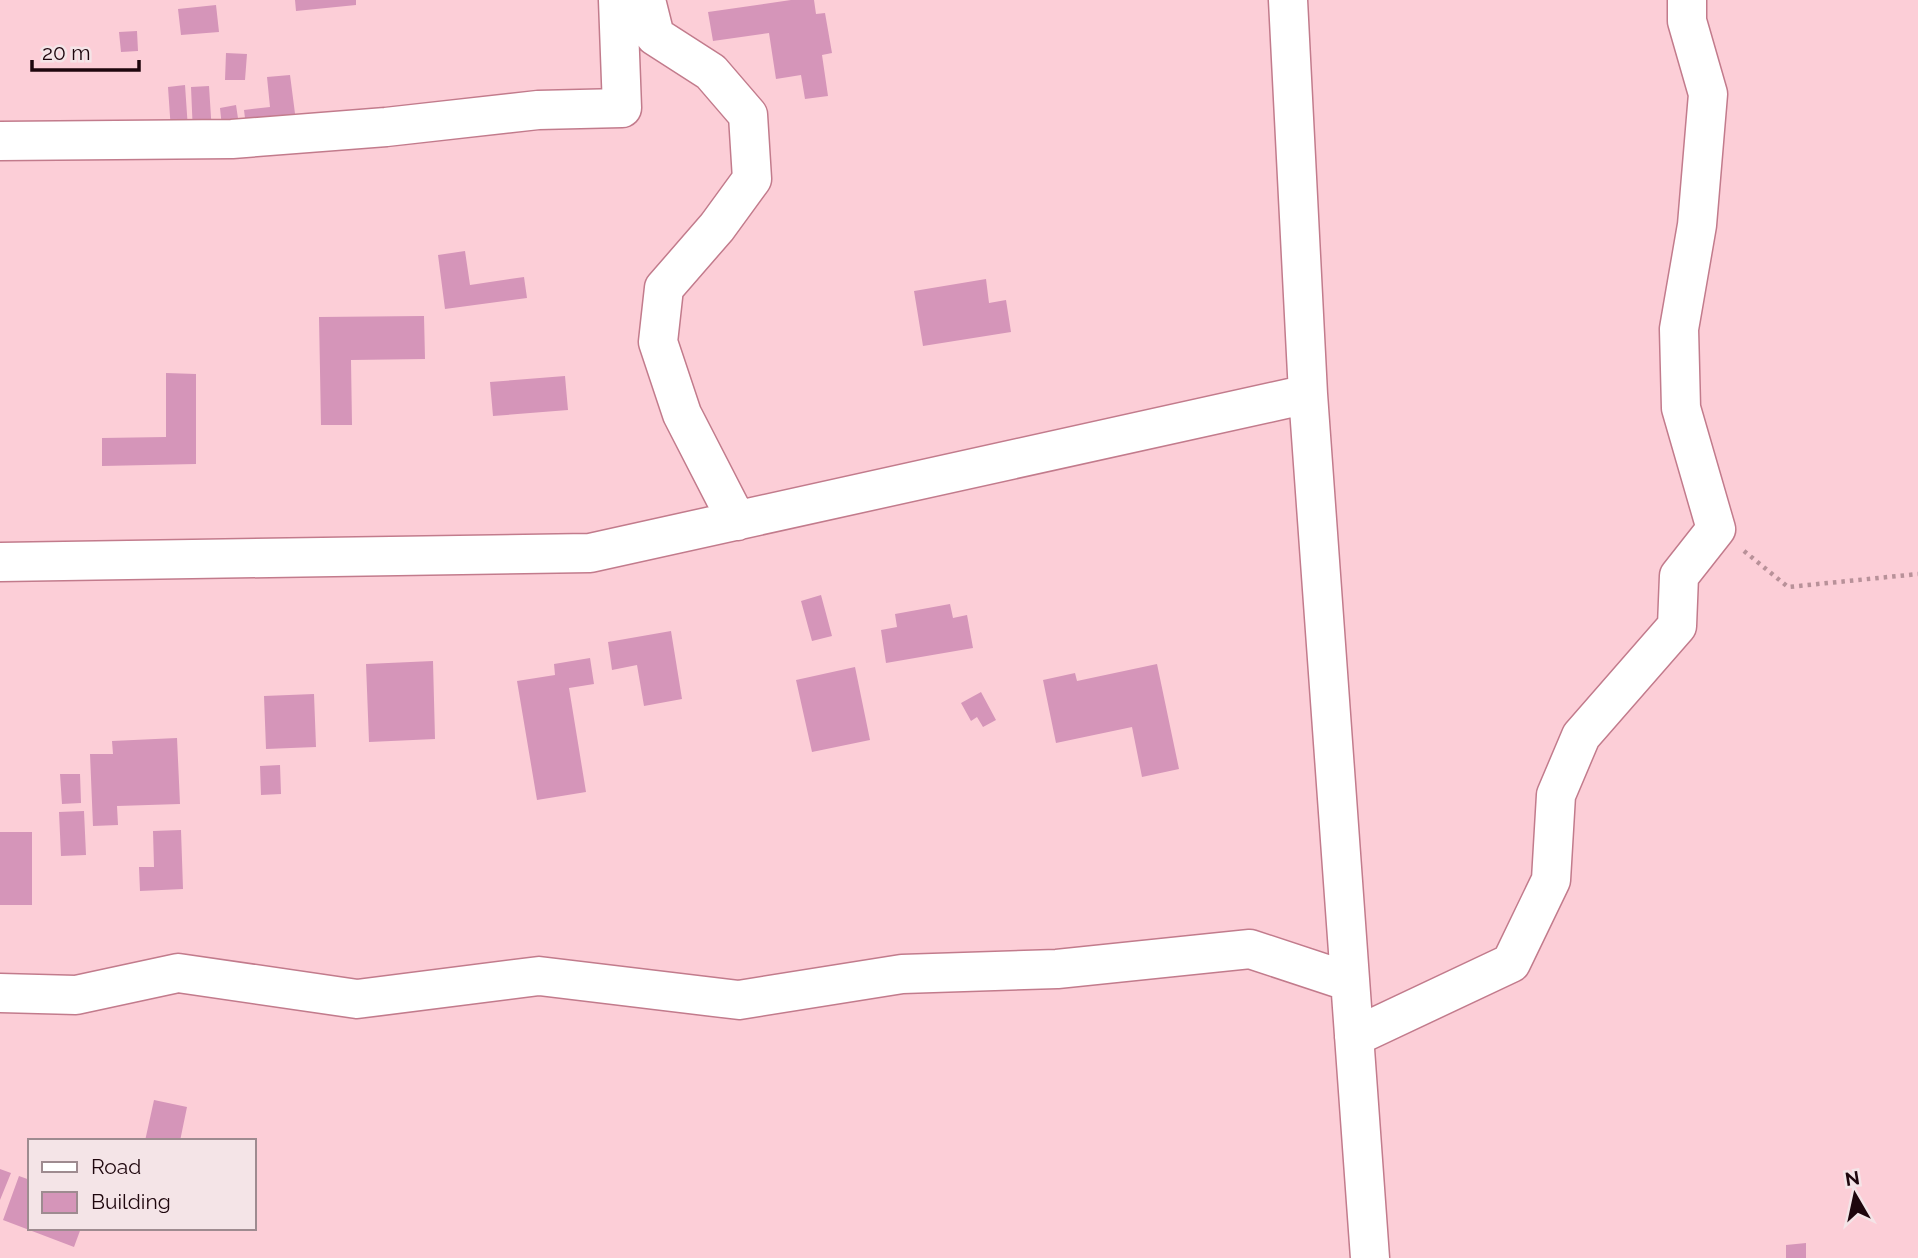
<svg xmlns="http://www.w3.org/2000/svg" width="1918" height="1258" viewBox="0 0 1918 1258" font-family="Raleway,sans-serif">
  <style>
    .building { fill: #d595b9 }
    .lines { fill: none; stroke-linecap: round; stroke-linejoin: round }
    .minor-casing { stroke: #c27b8c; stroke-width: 41 }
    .path { stroke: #b89199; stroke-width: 4.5; stroke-dasharray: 3.5 5; stroke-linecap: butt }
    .minor { stroke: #fff; stroke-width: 38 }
  </style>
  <rect width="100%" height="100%" fill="#fcced7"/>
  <path class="building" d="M295,0H356V5L296,11Z
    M791,0H814L816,14L825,13L832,53L822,55L828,96L805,99L801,75L776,79L769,33L713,41L708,12Z
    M216,5L219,32L181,35L178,9Z
    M137,31L138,51L121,52L119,32Z
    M226,53L247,54L245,80H225Z
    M290,75L297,129L247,134L244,110L270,107L267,77Z
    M185,85L188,129L171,131L168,87Z
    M209,86L212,133L193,134L191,87Z
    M236,105L239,125L222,127L220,108Z
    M465,251L470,285L524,277L527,298L445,309L438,255Z
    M986,279L989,303L1006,300L1011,332L923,346L914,291Z
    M424,316L425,359L351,360L352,425H321L319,317Z
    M166,373L196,374V464L102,466V438L166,437Z
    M565,376L568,410L493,416L490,382Z
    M821,595L832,636L812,641L801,601Z
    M950,604L953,618L967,615L973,648L886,663L881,630L897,627L895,614Z
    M671,631L682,699L644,706L637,665L612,670L608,642Z
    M590,658L594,684L569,688L586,792L537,800L517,681L555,675L554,664Z
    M433,661L435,739L369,742L366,664Z
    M1157,664L1179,769L1142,777L1132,727L1056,743L1043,680L1075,673L1077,681Z
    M855,667L870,740L812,752L796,680Z
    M981,692L996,720L983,727L977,717L971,721L961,703Z
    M314,694L316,747L266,749L264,696Z
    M177,738L180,804L117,806L118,825L93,826L90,754H113L112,741Z
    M280,765L281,794L261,795L260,766Z
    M60,774H80L81,803L62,804Z
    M84,811L86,855L61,856L59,812Z
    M181,830L183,889L140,891L139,867H154L153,831Z
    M0,832H32V905H0Z
    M154,1100L187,1107L180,1141H145Z
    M0,1169L11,1173L0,1200Z
    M19,1176L30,1180V1228H81L74,1247L3,1220Z
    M1806,1243V1258H1786V1245Z"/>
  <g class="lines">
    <g class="minor-casing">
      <path id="minor" d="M646,0L655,36L711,72L748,115L752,179L717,227L664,288L658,342L682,414L737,521
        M1288,0L1308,394L1370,1258
        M0,141L232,139L386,127L538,110L622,108L618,0
        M0,562L590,553L1308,394
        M0,993L76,995L178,973L357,999L539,976L739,1000L902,974L1057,969L1250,949L1350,982
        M1354,1037L1511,963L1551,880L1556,795L1581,736L1677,626L1679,576L1716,529L1681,408L1679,329L1697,225L1708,94L1687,21V0"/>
    </g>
    <path class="path" d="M1744,551L1788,587L1918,574"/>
    <use href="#minor" class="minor"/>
  </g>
  <rect x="28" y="1139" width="228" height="91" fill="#f4e4e7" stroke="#9e8b90" stroke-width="2"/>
  <rect x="42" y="1162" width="35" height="10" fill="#ffffff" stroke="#9e8b90" stroke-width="2"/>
  <text x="91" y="1174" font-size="21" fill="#1e060d">Road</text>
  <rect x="42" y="1192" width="35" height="21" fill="#d595b9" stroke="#9e8b90" stroke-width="2"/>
  <text x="91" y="1209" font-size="21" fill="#1e060d">Building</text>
  <g transform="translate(1855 1195) rotate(351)" stroke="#f4e4e7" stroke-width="5" paint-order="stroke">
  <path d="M0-5L12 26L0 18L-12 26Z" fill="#1e060d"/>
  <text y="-10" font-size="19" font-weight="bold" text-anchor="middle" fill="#1e060d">N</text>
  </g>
  <path d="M32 60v10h107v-10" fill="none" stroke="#1e060d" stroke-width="3.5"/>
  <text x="42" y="60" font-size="21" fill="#1e060d" stroke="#f4e4e7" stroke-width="5" paint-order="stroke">20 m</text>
</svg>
